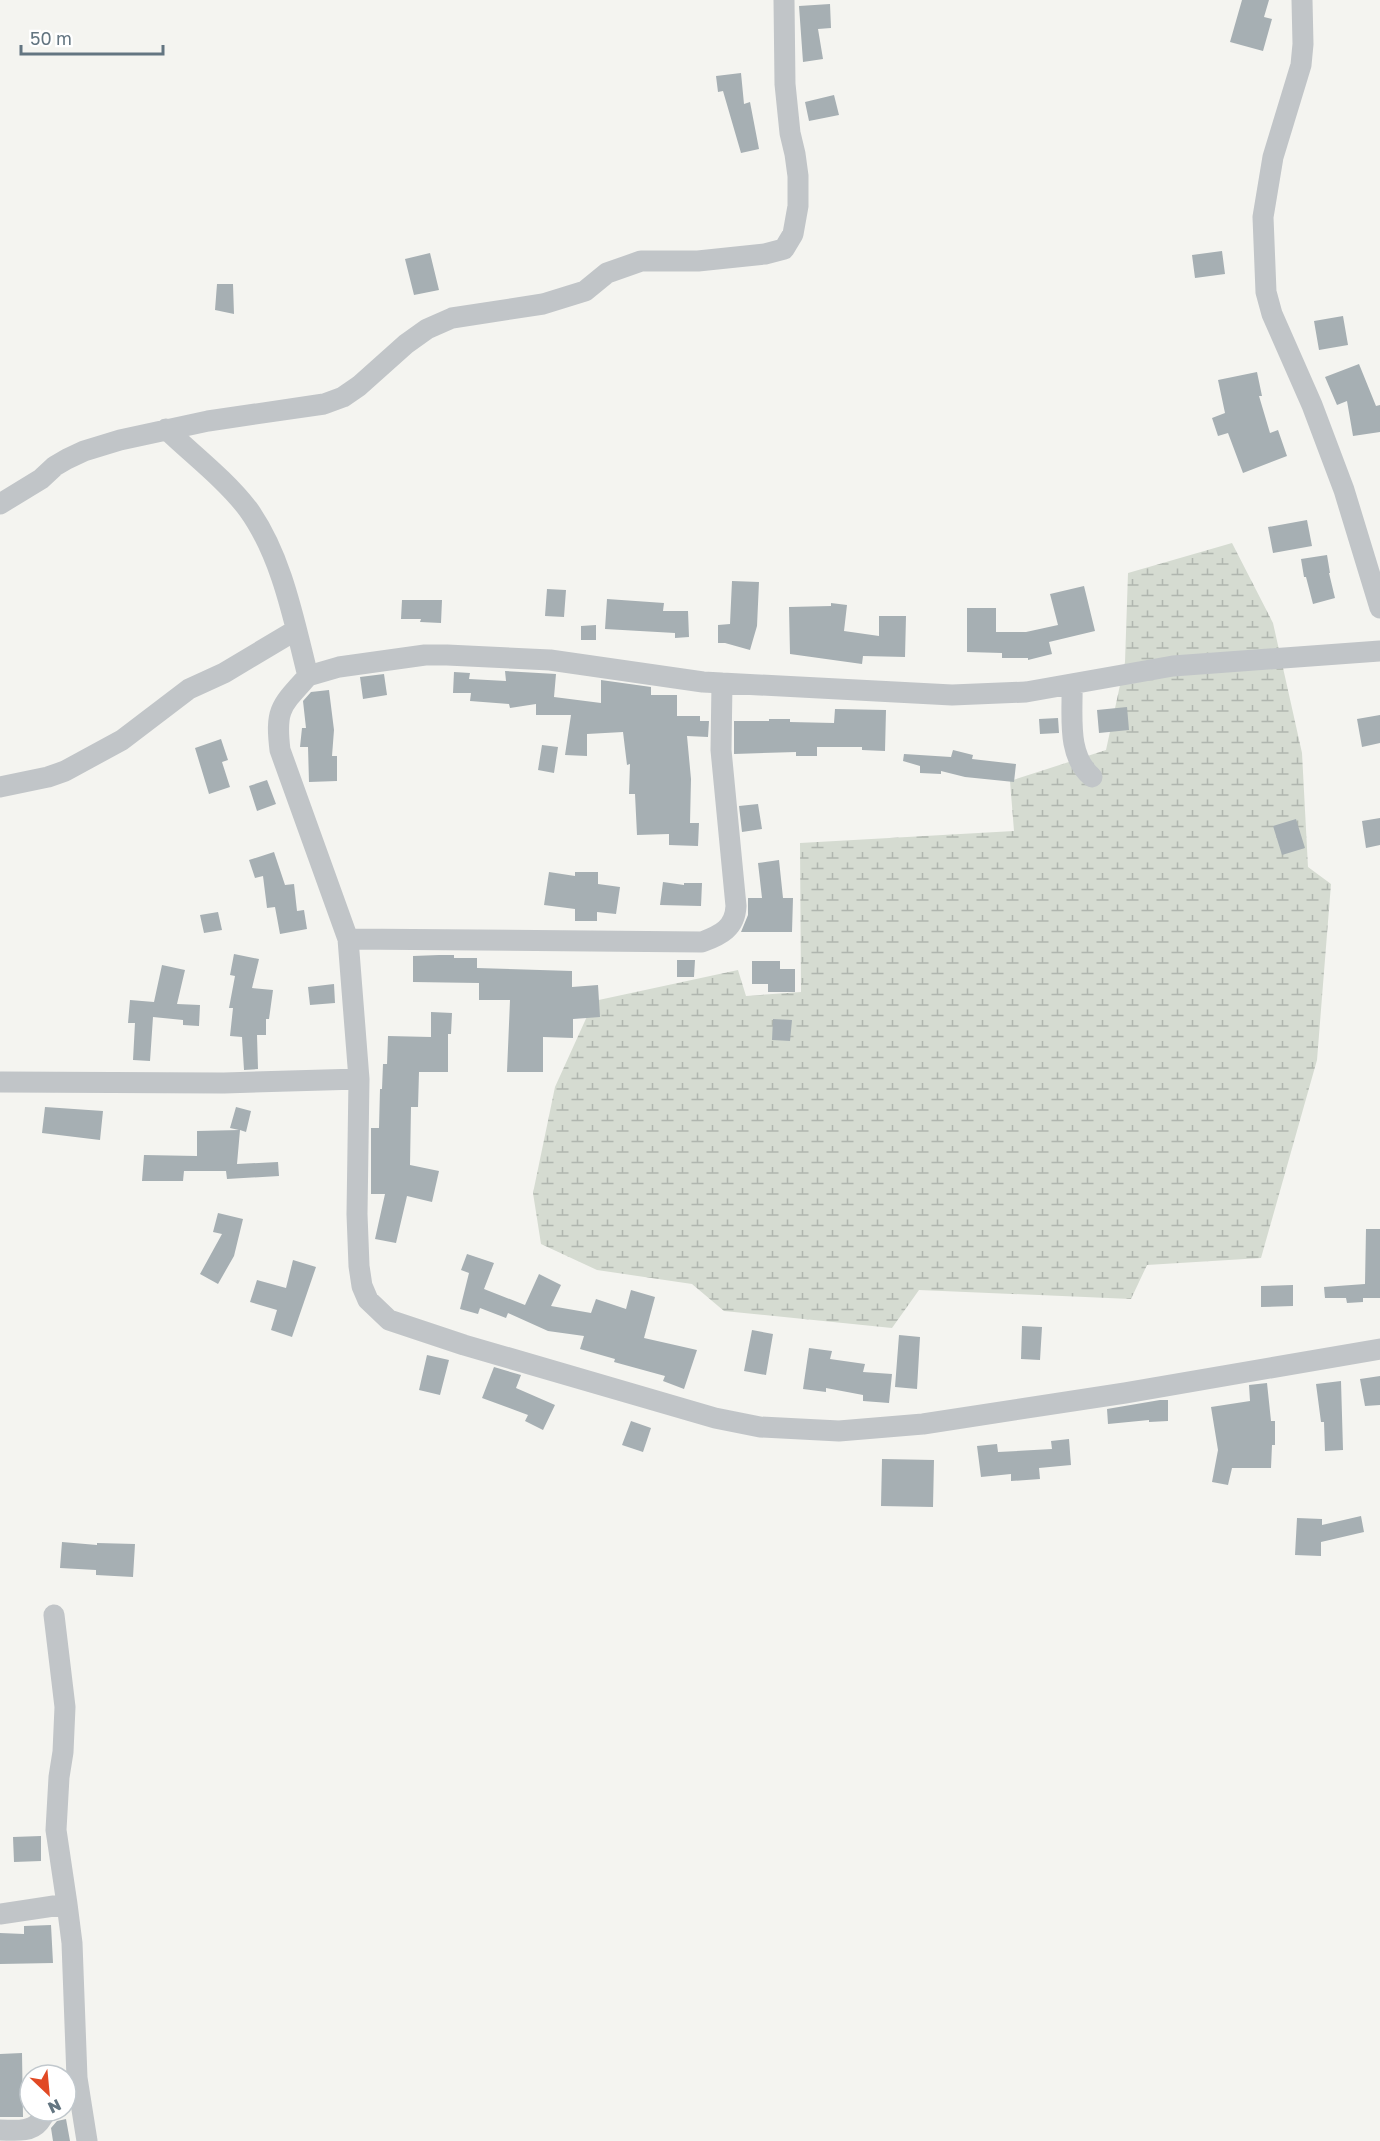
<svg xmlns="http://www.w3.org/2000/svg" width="1380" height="2141" viewBox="0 0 1380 2141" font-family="'Golos Text',sans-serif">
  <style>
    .wetland { fill: url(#wetland-marsh) }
    .building { fill: #a6afb3 }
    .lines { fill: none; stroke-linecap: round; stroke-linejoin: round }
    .minor { stroke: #c1c5c8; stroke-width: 21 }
  </style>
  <defs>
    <pattern id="wetland-marsh" width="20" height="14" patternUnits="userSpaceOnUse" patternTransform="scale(1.5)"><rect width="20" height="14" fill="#d5dbd1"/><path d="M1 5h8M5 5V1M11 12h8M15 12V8" fill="none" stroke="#b0b6af"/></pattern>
  </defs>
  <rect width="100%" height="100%" fill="#f4f4f0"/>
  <path class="wetland" d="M1232,543L1273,623L1302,753L1308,867L1331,884L1317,1060L1261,1258L1147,1265L1131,1299L919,1290L892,1328L724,1311L692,1284L597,1270L541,1244L533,1193L555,1087L594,1001L738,970L746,996L801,992L800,843L1014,831L1010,781L1106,750L1125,662L1128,573Z"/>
  <path class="building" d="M1242,0H1269L1264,17L1272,19L1263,51L1230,42Z
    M830,4L831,28L818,29L823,59L803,62L799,6Z
    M741,73L744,104L750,102L759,149L741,153L723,91L718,92L716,76Z
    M834,95L839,115L809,121L805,102Z
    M1222,251L1225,274L1195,278L1192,255Z
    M430,253L439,290L414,295L405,259Z
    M217,284H233L234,314L215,310Z
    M1343,316L1348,345L1319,350L1314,321Z
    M1359,364L1376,406L1380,405V432L1353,436L1347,401L1337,405L1325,377Z
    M1257,372L1262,396H1259L1270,433L1278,430L1287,456L1243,473L1228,433L1218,436L1212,418L1225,413L1218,380Z
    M1307,520L1312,546L1273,553L1268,527Z
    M1327,555L1330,573H1329L1335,598L1313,604L1306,577H1304L1301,559Z
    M732,581L759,582L757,626L750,650L725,643H718V625L730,624Z
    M1084,586L1095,631L1049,642L1052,654L1028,660V658H1002V653L967,652V608H996V632H1026L1058,625L1050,594Z
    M547,589L566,590L564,617L545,616Z
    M607,599L664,603L663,611H688L689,637L675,638V633L605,629Z
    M402,600H442L441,623L420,622L421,619H401Z
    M831,603L847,605L844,631L879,636V616H906L905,657L863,656L862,664L790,654L789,607L831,606Z
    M596,625V640H581V626Z
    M505,671L556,674L554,697L601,703V680L651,687V695H677V716H700V721H709L708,737L687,736L691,779L690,823H699L698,846L669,845V834L637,835L635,794H629L630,764L627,765L623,732L587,734V756L565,755L571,715H536V704L510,708L509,704L470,701L471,693H453L454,672L470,673L469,679L506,681Z
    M384,674L387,695L363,699L360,677Z
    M329,690L334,730L332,756H337V781L309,782L308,747H300L302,728H306L303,701L311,692Z
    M1127,707L1129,730L1099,733L1097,710Z
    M835,709L886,710L885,751L862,750V747H817V756H796V752L734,754V721H769V719H790V722L834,723Z
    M1380,715V743L1362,747L1357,719Z
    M1058,718L1059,733L1040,734L1039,719Z
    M221,739L228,760L222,762L230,787L209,794L195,748Z
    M542,745L558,747L554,773L538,770Z
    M953,750L973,755L972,759L1016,764L1014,782L965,777L941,771V774L920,773V766L903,761L904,754L951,757Z
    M267,780L276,804L257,811L249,786Z
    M758,804L762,829L742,832L739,806Z
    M1380,818V845L1366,848L1362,821Z
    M1296,819L1305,848L1282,855L1273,826Z
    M274,852L285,885L294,884L297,911L304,910L307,929L280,934L275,907L267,908L263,876L255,878L249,860Z
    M779,860L783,898H793L792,932H741L748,915V898H762L758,863Z
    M549,872L575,876V872H598V884L620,887L616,914L597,912V921H575V909L544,905Z
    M663,882L684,885V883H702L701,906L660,905Z
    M218,912L222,930L204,933L200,915Z
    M234,954L259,959L252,988L273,990L269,1019H266V1035H257L258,1069L244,1070L242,1037L230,1036L233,1008H229L235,976L230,975Z
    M439,955H454V958H477V968L572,971V987L598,985L600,1017L573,1019V1038L543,1037V1072H507L510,1000H479V983L413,982V956Z
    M677,960H695L694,977H677Z
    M752,961H780V969H795V992H768V984H752Z
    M162,965L185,970L177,1004L200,1005L199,1026L183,1025V1020L153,1017L150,1061L133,1060L135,1023H128L130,1000L154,1002Z
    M334,984L335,1003L310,1005L308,987Z
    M431,1012L452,1013L451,1034H448V1072H419L418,1107H411L410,1165L439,1171L432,1202L407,1196L396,1243L375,1239L385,1194H371V1128H379L380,1089H382L383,1064H387L388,1036L431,1037Z
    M773,1019L792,1020L790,1041L772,1040Z
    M45,1107L103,1111L100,1140L42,1133Z
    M236,1107L251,1111L246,1132L240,1130L237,1164L278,1162L279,1176L227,1179L226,1171H184L183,1181H142L144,1155L197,1156V1131L239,1130L230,1128Z
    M218,1213L243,1219L234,1256L218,1284L200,1274L222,1234L213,1232Z
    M1366,1229H1380V1298H1363V1302L1347,1303L1346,1298H1325L1324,1287L1365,1284Z
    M467,1254L494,1263L484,1289L525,1305L539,1274L561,1285L551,1306L591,1313L596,1299L626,1309L631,1290L655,1297L644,1338L697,1350L684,1389L663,1381L665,1376L614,1362L615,1359L580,1349L584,1336L548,1331L508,1313L506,1318L480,1308L478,1314L460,1309L469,1273L461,1270Z
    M293,1260L316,1267L292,1337L271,1330L277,1310L250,1302L257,1280L286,1288Z
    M1293,1285V1306L1261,1307V1286Z
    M1022,1326L1042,1327L1040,1360L1021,1359Z
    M752,1330L773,1334L766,1375L744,1371Z
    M899,1335L920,1337L917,1389L895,1387Z
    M809,1348L832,1351L830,1359L865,1364L863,1372L892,1374L889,1403L863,1401V1395L826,1388V1392L803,1389Z
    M427,1355L449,1360L440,1395L419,1390Z
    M494,1367L521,1375L516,1388L555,1405L543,1430L525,1421L528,1415L482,1398Z
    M1380,1376V1405L1365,1406L1360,1379Z
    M1341,1381L1343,1450L1325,1451L1324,1422H1321L1316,1384Z
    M1267,1383L1271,1421H1275V1445H1272L1271,1468H1232L1228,1485L1212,1482L1218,1450L1211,1407L1250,1401L1249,1385Z
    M1160,1400H1168V1421L1149,1422V1420L1108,1424L1107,1409Z
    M631,1421L651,1428L643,1452L622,1445Z
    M1069,1439L1071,1465L1039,1468L1040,1479L1011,1481V1474L981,1477L977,1446L997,1444L998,1452L1052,1449L1051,1441Z
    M882,1459L934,1460L933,1507L881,1506Z
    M1361,1516L1364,1532L1321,1542V1556L1295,1555L1297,1518L1322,1519V1525Z
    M62,1542L97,1545V1543L135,1544L133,1577L96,1575V1570L60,1568Z
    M41,1836V1861L14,1862L13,1837Z
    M51,1925L53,1963L0,1964V1933L24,1934V1926Z
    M22,2053L23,2117H0V2054Z
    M66,2119L70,2141H53L51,2128L57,2121Z"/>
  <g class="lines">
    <path class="minor" d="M1302,0L1303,44L1301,65L1273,157L1263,217L1266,292L1272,314L1312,405L1344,490L1380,608
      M166,429C193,455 225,479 248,509C282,556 294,621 308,676C281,706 275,709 280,750L348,939L359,1079L357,1214L359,1266L362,1286L368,1300L389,1320L464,1345L715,1418L760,1427L839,1431L923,1424L1125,1393L1380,1349
      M0,504L41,479L55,466L67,459L84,451L120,440L208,421L324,404L343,397L359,386L406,344L427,329L452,318L543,304L585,291L607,273L641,261H698L765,254L784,249L793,234L798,206V176L795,154L790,133L785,84L784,0
      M308,676L339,667L425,655H447L550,660L703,682L952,695L1026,692L1173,666L1380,651
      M1072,684C1073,715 1066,755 1092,777
      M0,787L48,777L65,771L122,740L189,689L224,673L296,630
      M348,939L702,942C721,935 735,928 736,906L721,750L722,683
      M0,1082L224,1083L359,1079
      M54,1615L65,1707L63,1752L59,1777L56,1830L67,1904
      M0,1914L67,1904L72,1943L77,2078L87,2141
      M0,2130C13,2130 30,2133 39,2122C43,2117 43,2114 49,2111"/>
  </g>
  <g transform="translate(48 2093) rotate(154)"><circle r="28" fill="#ffffff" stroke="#c1c8cd" stroke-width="1.5"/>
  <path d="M0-4.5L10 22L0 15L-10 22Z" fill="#e14924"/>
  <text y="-9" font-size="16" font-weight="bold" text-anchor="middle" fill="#637581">N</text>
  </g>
  <path d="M21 45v9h142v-9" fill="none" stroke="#637581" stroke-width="3"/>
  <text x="30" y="45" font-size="18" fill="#637581" stroke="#ffffff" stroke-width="4.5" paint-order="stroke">50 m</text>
</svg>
